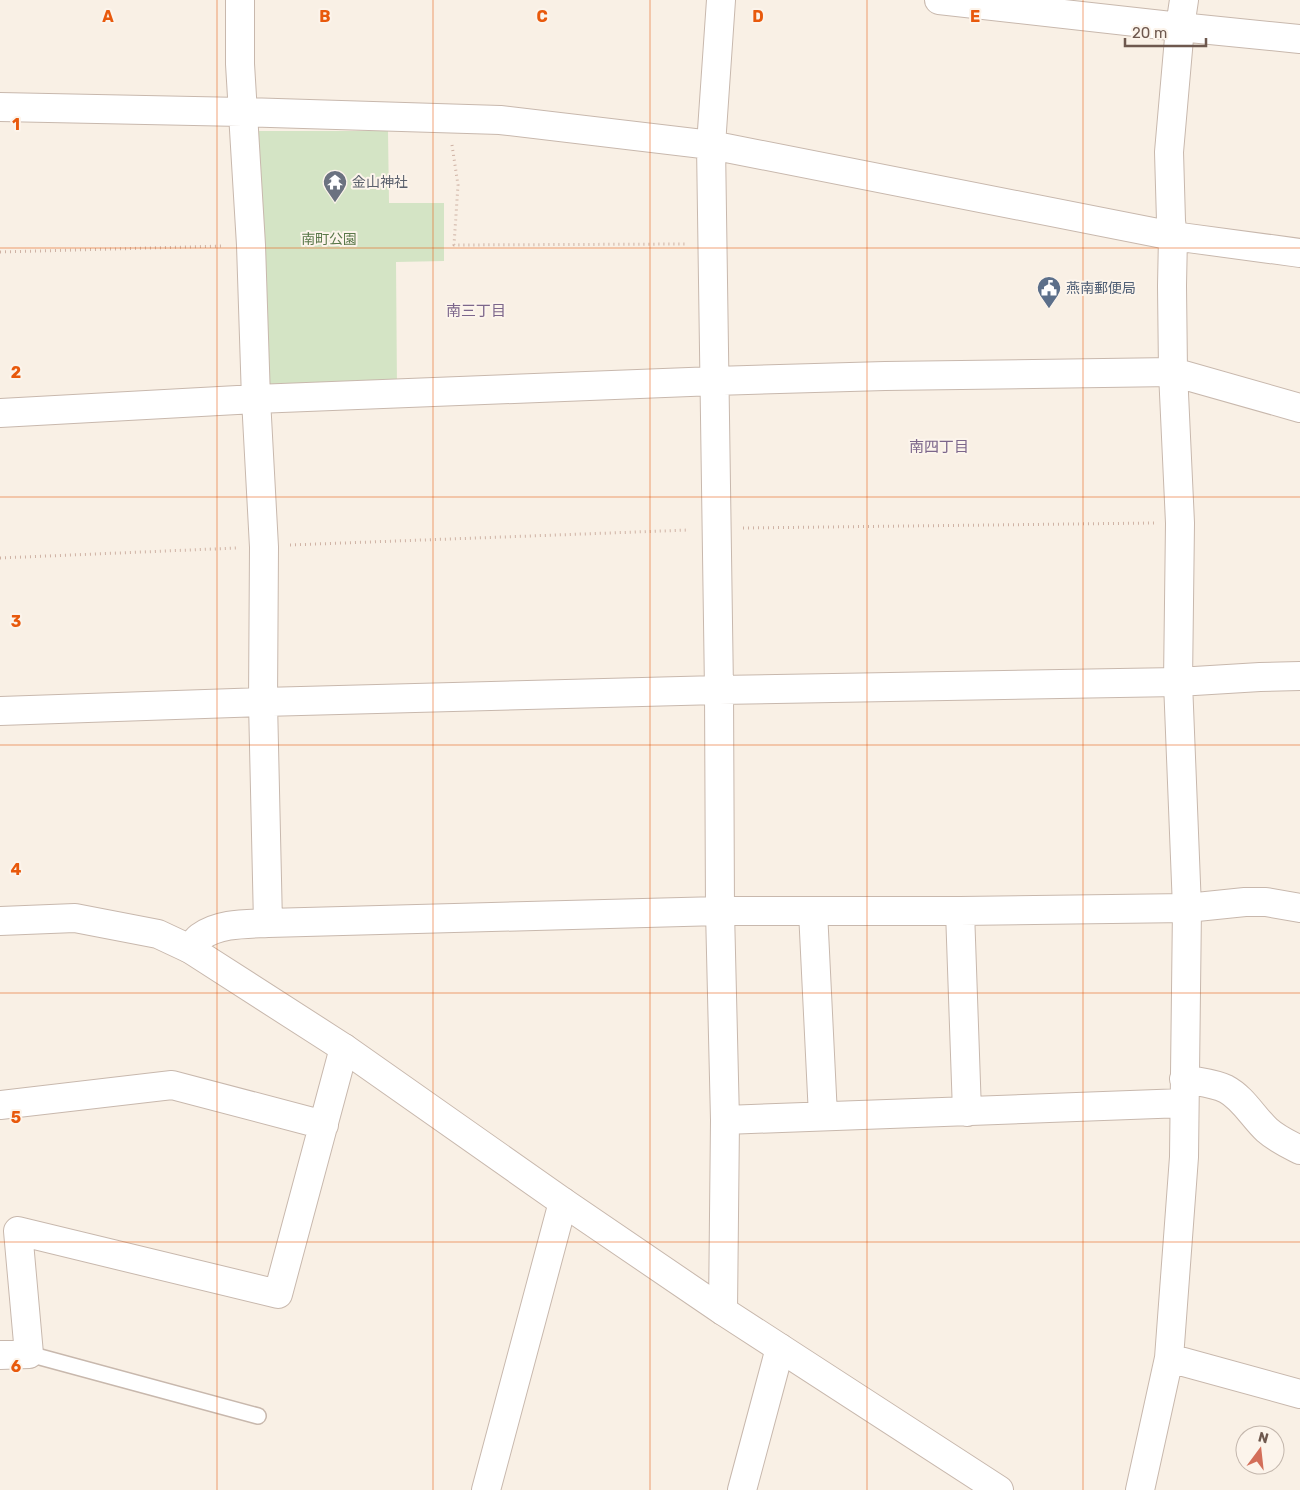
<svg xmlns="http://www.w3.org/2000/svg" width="1300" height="1490" viewBox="0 0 1300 1490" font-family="Rubik,'Noto Sans JP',sans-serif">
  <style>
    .green { fill: #d4e4c5 }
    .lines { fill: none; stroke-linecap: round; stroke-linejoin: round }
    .service-casing { stroke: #c8b8ad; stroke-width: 18 }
    .minor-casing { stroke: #c8b8ad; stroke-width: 30 }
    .tertiary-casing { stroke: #c8b8ad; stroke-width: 30 }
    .path { stroke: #cfb2a4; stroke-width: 3; stroke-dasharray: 1 4; stroke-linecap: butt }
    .service { stroke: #fff; stroke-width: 15 }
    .minor { stroke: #fff; stroke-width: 28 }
    .tertiary { stroke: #fff; stroke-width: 28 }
    .grid { fill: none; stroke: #e8590c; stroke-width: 1; stroke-opacity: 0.55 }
    .labels { text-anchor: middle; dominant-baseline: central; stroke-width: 4; stroke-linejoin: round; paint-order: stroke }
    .worship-label { font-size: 14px; fill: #5b616d; stroke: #fcf4eb; text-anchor: start }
    .park-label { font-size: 14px; fill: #5a784a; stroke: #fcf4eb }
    .service-label { font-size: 14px; fill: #4e5e75; stroke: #fcf4eb; text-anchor: start }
    .neighbourhood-label { font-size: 15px; fill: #7c668b; stroke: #fcf4eb }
    .grid-label { font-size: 16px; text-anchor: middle; font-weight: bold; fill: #e8590c; stroke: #fcf4eb; stroke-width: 4; stroke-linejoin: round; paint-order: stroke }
  </style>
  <rect width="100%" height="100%" fill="#f9f0e5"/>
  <path class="green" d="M256,131H388L389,203H444V261L396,262L397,390L262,391Z"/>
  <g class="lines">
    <g class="service-casing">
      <path id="service" d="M29,1354L258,1416"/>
    </g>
    <g class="minor-casing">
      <path id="minor" d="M240,0V64L251,245L256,399L264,547L263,702L268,923
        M721,0L711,145L719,690L720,911L725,1120L723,1311
        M939,0L1180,27L1300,39
        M0,107L242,112L500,120L711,145L1173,236L1300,253
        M0,413L256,399L715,381L885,376L1173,372L1300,408
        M0,711L263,702L719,690L1178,682L1260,677L1300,676
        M813,911L823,1116
        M960,911L967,1112
        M190,949C193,945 196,940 200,937C219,923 246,924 268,923L720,911H960L1187,908L1245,902H1266L1300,908
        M1184,1079C1198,1082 1214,1083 1226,1089C1243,1098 1253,1117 1267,1130C1277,1139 1288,1144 1300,1150
        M0,1105L172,1085L324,1125
        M725,1120L1184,1103
        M0,1355L29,1354L18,1231L278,1294L344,1048
        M1169,1358L1300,1394
        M486,1490L563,1202
        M742,1490L780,1348
        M1140,1490L1169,1358L1184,1157L1187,908L1178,682L1180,523L1173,372L1172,286L1173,236L1171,221L1169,152L1180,27L1184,0"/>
    </g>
    <g class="tertiary-casing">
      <path id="tertiary" d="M0,921L75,918L158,934L190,949L344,1048L563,1202L723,1311L999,1490"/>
    </g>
    <path class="path" d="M452,145L458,185L454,245L686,244
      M0,252L224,246
      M743,528L1154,523
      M290,545L689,530
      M0,558L237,548"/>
    <use href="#service" class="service"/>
    <use href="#minor" class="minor"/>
    <use href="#tertiary" class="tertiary"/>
  </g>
  <path class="grid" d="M217,0V1490M433,0V1490M650,0V1490M867,0V1490M1083,0V1490M0,248H1300M0,497H1300M0,745H1300M0,993H1300M0,1242H1300"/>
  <defs>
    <g id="temple-pin" transform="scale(1.25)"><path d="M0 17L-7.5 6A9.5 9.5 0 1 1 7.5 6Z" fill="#6b7280" stroke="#fcf4eb"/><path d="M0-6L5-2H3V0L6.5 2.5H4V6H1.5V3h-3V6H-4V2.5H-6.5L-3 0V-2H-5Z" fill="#fff"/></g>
    <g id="civic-pin" transform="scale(1.25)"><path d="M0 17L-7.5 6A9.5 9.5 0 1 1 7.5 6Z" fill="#5c6f8a" stroke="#fcf4eb"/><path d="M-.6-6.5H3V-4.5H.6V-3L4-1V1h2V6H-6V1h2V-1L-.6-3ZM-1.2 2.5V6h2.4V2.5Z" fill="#fff"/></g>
  </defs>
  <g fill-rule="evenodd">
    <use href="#temple-pin" x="335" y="182"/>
    <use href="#civic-pin" x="1049" y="288"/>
  </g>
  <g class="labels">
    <g class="worship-label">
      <text x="352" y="182">金山神社</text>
    </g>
    <g class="park-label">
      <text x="329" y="239">南町公園</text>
    </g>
    <g class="service-label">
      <text x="1066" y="288">燕南郵便局</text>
    </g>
    <g class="neighbourhood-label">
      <text x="476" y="311">南三丁目</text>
      <text x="939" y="447">南四丁目</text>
    </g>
  </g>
  <g class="grid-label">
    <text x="108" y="22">A</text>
    <text x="325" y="22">B</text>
    <text x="542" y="22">C</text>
    <text x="758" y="22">D</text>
    <text x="975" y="22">E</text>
    <text x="16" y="130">1</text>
    <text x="16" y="378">2</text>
    <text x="16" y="627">3</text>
    <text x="16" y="875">4</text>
    <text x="16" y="1123">5</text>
    <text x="16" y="1372">6</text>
  </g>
  <g transform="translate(1260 1450) rotate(15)"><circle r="24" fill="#fcf4eb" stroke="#c3b6ac"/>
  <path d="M0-4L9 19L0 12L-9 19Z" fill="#d36e59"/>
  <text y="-8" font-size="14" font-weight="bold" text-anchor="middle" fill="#6e584e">N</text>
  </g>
  <path d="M1125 38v8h81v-8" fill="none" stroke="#6e584e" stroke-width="2.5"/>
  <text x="1132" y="38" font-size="15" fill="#6e584e" stroke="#fcf4eb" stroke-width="4" paint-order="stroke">20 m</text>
</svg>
